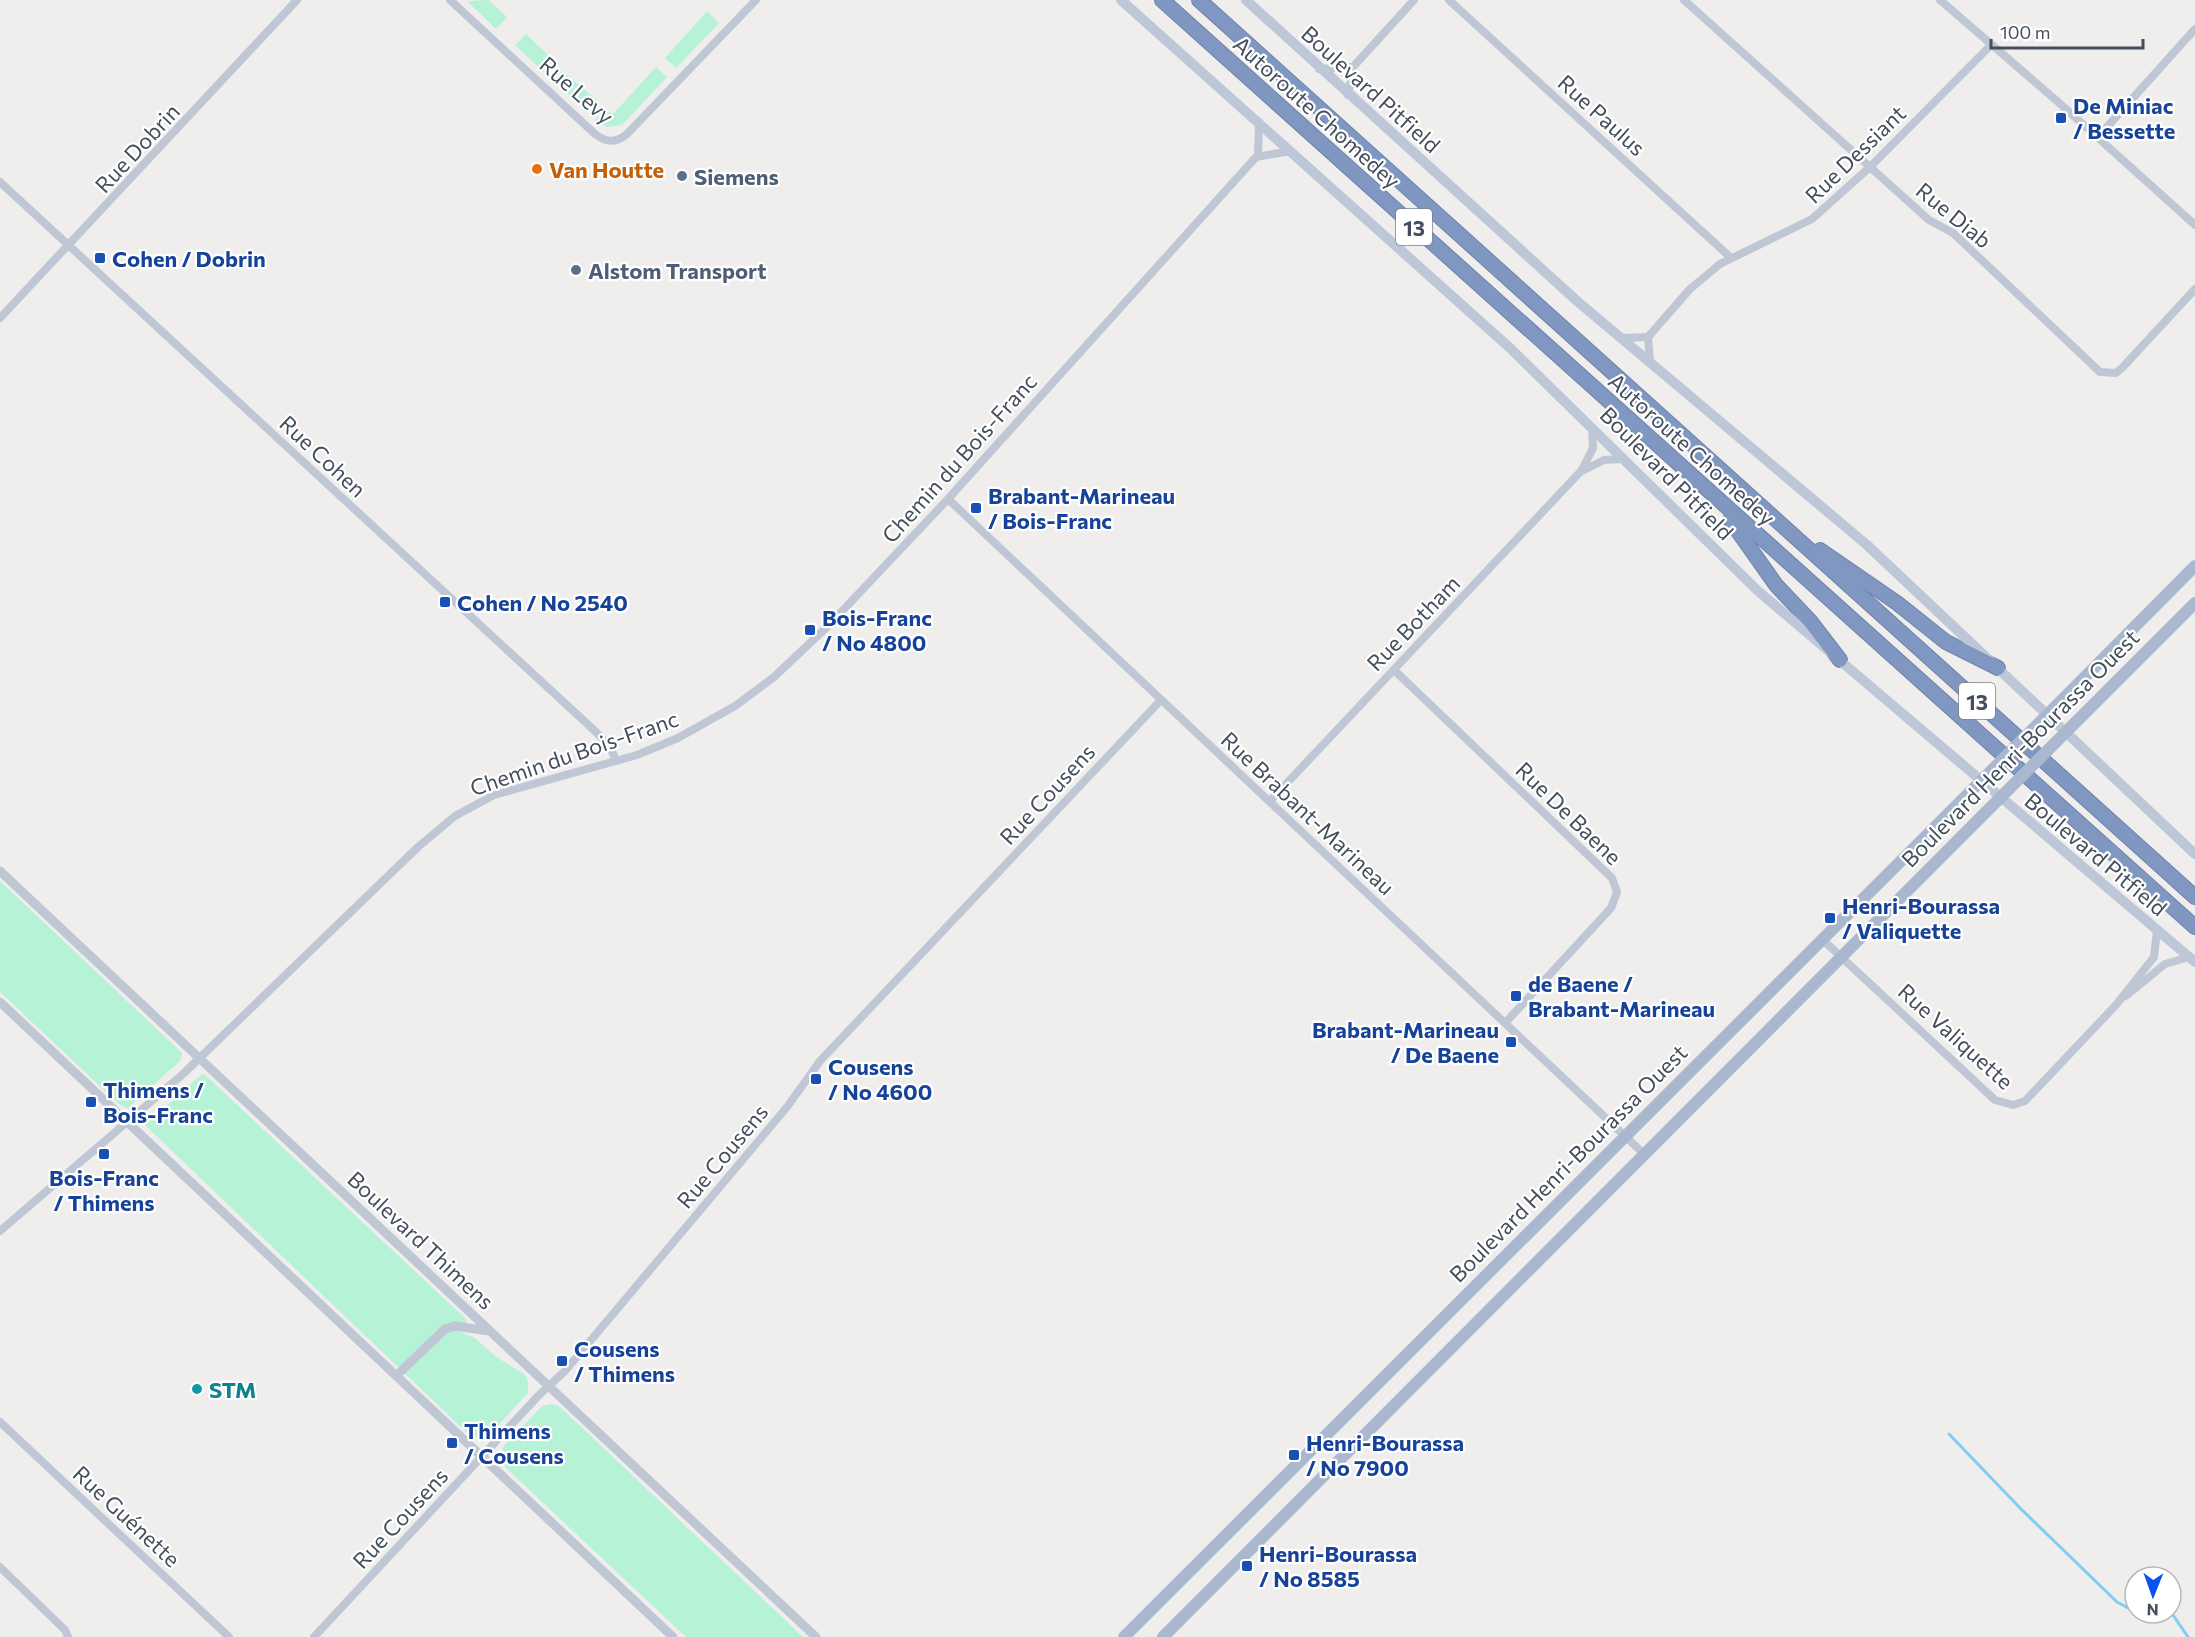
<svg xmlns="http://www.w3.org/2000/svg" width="2195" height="1637" viewBox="0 0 2195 1637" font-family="Commissioner,sans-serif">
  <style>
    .green { fill: #b6f2d5 }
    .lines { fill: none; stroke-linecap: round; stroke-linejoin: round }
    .stream { stroke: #7fcef3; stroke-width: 3 }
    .motorway-casing { stroke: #6b83ad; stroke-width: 16 }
    .minor { stroke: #bfc7d4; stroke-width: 8 }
    .tertiary { stroke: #bfc7d4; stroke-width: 9 }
    .secondary { stroke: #bec7d8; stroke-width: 10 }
    .primary { stroke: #aab8cf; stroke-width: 12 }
    .motorway { stroke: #8098c1; stroke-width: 14 }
    .primary-bridge { stroke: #aab8cf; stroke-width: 12 }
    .transit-dot { fill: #1a4fb4; stroke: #fff; stroke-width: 2 }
    .food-dot { fill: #e8710a; stroke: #fff; stroke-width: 2 }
    .service-dot { fill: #5c6f8a; stroke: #fff; stroke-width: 2 }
    .culture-dot { fill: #0f9aa8; stroke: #fff; stroke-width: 2 }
    .labels { text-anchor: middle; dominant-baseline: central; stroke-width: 4.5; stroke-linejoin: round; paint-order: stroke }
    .shield { fill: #fff; stroke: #7c838d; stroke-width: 1.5 }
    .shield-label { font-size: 21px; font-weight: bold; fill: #444e5c }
    .street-label { font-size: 22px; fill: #444e5c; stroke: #fff }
    .transit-label { font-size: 22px; font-weight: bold; fill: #164399; stroke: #fff; text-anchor: start }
    .food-label { font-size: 22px; font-weight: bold; fill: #c56008; stroke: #fff; text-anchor: start }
    .service-label { font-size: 22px; font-weight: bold; fill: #4e5e75; stroke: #fff; text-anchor: start }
    .culture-label { font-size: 22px; font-weight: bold; fill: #0d838f; stroke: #fff; text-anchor: start }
  </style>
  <rect width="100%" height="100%" fill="#f0eded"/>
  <path class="green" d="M489,0L507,17L496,29L467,1Z
    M707,11L719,23L676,68L665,58Z
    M526,34L553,60L552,66L546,74L515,45Z
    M656,67L667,77L622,125L607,127L595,120L605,109L613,114Z
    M556,69H560L597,100L587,112L549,76Z
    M0,881L182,1053L180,1061L128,1108L120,1105L0,992Z
    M203,1073L467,1320L460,1332L475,1338L495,1356L525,1375L528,1381V1393L491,1433L479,1437L466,1432L145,1125Z
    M553,1404L560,1407L803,1637H686L505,1467L501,1453L504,1446L542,1406Z"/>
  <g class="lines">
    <path class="stream" d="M1949,1434L2021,1509L2117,1602L2132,1610L2135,1608
      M2171,1612L2188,1637"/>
    <g class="motorway-casing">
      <path id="motorway" d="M1162,0L2195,927
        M1199,0L2195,897
        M1730,520L1776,585L1810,621L1840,660
        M1820,550L1897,603L1946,642L1998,668"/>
    </g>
    <path class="minor" d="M450,0L595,134C606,143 617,143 627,134L756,0
      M1449,0L1730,257
      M1684,0L1929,220L1953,233L2100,372L2116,373L2122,368L2195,289
      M1940,0L2057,101L2195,225
      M1319,69L1353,67
      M1348,95L1353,67L1414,0
      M2098,137L2195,29
      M1258,154L1259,122
      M0,182L595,731L610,747L616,760
      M0,318L297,0
      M1622,338L1648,337
      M1650,362L1648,337L1690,289L1720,264L1812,219L1870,167L1990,46
      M1584,470L1604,460L1623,459
      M948,499L1644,1154
      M1394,670L1612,878L1617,892L1611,908L1506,1022
      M1270,801L1582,470L1593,448L1592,428
      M1823,940L1995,1100L2013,1105L2025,1101L2116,1005L2154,957L2157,930
      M2126,996L2165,964L2189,957
      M0,1231L183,1074L418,847L455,816L494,795L637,755L678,738L735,706L774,677L829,625L948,499L1256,157L1291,151
      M0,1422L229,1637
      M0,1567L65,1630L68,1637
      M314,1637L539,1395L565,1371L787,1107L820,1061L1161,700"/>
    <path class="tertiary" d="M0,871L816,1637
      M0,1002L673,1637
      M396,1376L445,1329L455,1326L489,1331"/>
    <path class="secondary" d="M1121,0L1510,348L1758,591L2195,962
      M1246,0L1577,301L1867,545L2195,854"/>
    <path class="primary" d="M2065,697L2195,566
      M2084,714L2195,603
      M1124,1637L1962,800
      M1163,1637L1981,817"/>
    <use href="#motorway" class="motorway"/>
    <path class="primary-bridge" d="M1962,800L2065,697
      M1981,817L2084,714"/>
  </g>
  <g class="transit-dot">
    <rect x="2055" y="112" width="12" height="12" rx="3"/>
    <rect x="94" y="252" width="12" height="12" rx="3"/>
    <rect x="970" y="502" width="12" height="12" rx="3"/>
    <rect x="439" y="596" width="12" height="12" rx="3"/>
    <rect x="804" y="624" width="12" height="12" rx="3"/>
    <rect x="1824" y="912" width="12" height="12" rx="3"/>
    <rect x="1510" y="990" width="12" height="12" rx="3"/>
    <rect x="1505" y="1036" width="12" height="12" rx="3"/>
    <rect x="810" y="1073" width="12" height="12" rx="3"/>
    <rect x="85" y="1096" width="12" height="12" rx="3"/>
    <rect x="98" y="1148" width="12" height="12" rx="3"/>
    <rect x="556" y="1355" width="12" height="12" rx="3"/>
    <rect x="446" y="1437" width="12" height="12" rx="3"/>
    <rect x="1288" y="1449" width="12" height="12" rx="3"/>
    <rect x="1241" y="1560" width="12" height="12" rx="3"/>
  </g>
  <circle class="food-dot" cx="537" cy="169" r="6"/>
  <g class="service-dot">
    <circle cx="682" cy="176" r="6"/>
    <circle cx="576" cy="270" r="6"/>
  </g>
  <circle class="culture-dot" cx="197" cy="1389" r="6"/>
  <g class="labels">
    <g class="shield">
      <rect x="1396" y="209" width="36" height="36" rx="4.5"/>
      <rect x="1959" y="683" width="36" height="36" rx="4.5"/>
    </g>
    <g class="shield-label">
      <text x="1414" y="227">13</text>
      <text x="1977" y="701">13</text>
    </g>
    <g class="street-label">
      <text transform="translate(1371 89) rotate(42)">Boulevard Pitfield</text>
      <text transform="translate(577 90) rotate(41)">Rue Levy</text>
      <text transform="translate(1317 112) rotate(42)">Autoroute Chomedey</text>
      <text transform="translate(1602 115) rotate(42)">Rue Paulus</text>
      <text transform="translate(137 148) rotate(-47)">Rue Dobrin</text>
      <text transform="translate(1855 154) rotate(-44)">Rue Dessiant</text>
      <text transform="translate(1954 215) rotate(39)">Rue Diab</text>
      <text transform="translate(1692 449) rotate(42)">Autoroute Chomedey</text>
      <text transform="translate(323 456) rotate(43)">Rue Cohen</text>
      <text transform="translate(959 458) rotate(-48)">Chemin du Bois-Franc</text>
      <text transform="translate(1667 473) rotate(45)">Boulevard Pitfield</text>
      <text transform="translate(1413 623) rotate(-46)">Rue Botham</text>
      <text transform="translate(2020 748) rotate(-45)">Boulevard Henri-Bourassa Ouest</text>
      <text transform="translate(574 753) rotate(-19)">Chemin du Bois-Franc</text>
      <text transform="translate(1047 794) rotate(-47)">Rue Cousens</text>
      <text transform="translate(1308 813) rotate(43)">Rue Brabant-Marineau</text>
      <text transform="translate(1569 813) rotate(44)">Rue De Baene</text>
      <text transform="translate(2096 854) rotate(40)">Boulevard Pitfield</text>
      <text transform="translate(1956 1036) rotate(42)">Rue Valiquette</text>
      <text transform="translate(722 1156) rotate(-50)">Rue Cousens</text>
      <text transform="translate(1568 1163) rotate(-45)">Boulevard Henri-Bourassa Ouest</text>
      <text transform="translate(421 1240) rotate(43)">Boulevard Thimens</text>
      <text transform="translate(127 1516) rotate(43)">Rue Guénette</text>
      <text transform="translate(400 1518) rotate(-47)">Rue Cousens</text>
    </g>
    <g class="transit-label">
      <text x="2073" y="105">De Miniac<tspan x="2073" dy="25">/ Bessette</tspan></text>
      <text x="112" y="258">Cohen / Dobrin</text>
      <text x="988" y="495">Brabant-Marineau<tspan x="988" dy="25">/ Bois-Franc</tspan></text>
      <text x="457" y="602">Cohen / No 2540</text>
      <text x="822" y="617">Bois-Franc<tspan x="822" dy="25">/ No 4800</tspan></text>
      <text x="1842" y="905">Henri-Bourassa<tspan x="1842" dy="25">/ Valiquette</tspan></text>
      <text x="1528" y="983">de Baene /<tspan x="1528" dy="25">Brabant-Marineau</tspan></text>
      <text x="1499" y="1029" text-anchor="end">Brabant-Marineau<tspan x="1499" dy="25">/ De Baene</tspan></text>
      <text x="828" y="1066">Cousens<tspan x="828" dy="25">/ No 4600</tspan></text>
      <text x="103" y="1089">Thimens /<tspan x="103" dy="25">Bois-Franc</tspan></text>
      <text x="104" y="1177" text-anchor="middle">Bois-Franc<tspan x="104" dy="25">/ Thimens</tspan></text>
      <text x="574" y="1348">Cousens<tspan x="574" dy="25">/ Thimens</tspan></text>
      <text x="464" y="1430">Thimens<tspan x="464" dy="25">/ Cousens</tspan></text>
      <text x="1306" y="1442">Henri-Bourassa<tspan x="1306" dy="25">/ No 7900</tspan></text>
      <text x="1259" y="1553">Henri-Bourassa<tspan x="1259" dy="25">/ No 8585</tspan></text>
    </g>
    <g class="food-label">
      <text x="549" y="169">Van Houtte</text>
    </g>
    <g class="service-label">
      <text x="694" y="176">Siemens</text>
      <text x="588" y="270">Alstom Transport</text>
    </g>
    <g class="culture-label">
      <text x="209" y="1389">STM</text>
    </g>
  </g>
  <g transform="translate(2153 1595) rotate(181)"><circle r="28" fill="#ffffff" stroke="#b4b8be" stroke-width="1.5"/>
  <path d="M0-4.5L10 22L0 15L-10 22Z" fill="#0952ee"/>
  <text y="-9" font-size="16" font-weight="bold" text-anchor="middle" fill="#444e5c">N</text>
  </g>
  <path d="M1991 39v9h152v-9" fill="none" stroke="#444e5c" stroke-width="3"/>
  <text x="2000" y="39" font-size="18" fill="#444e5c" stroke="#ffffff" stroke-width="4.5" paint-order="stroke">100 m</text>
</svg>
